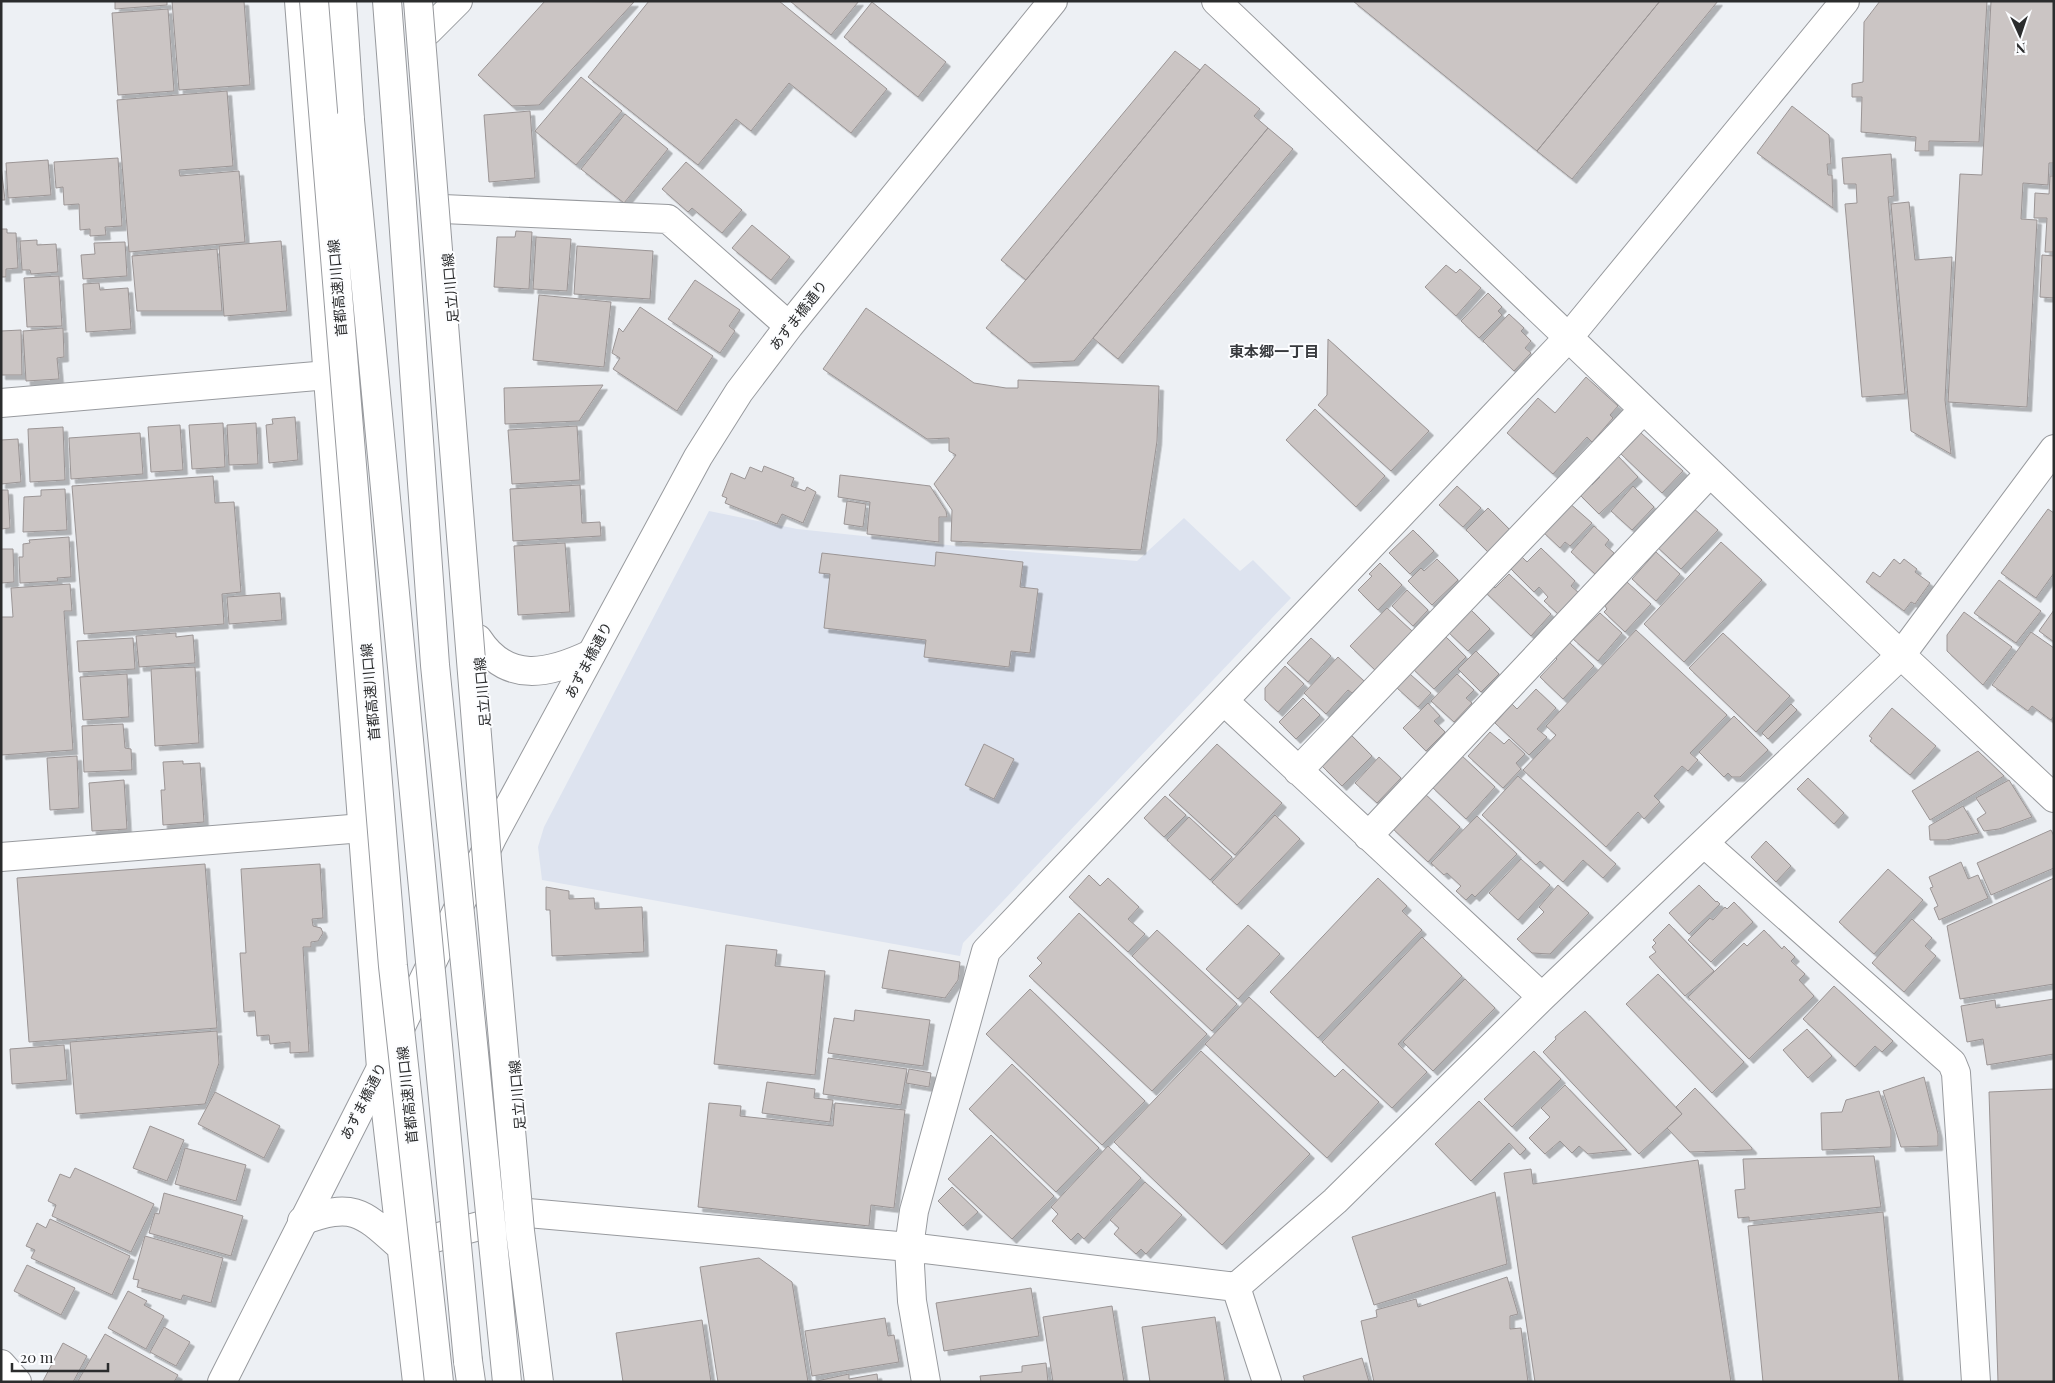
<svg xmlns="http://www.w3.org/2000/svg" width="2055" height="1383" viewBox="0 0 2055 1383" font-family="'Playfair Display','Noto Sans JP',serif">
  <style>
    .built { fill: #dde3ef }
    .building { fill: #cbc5c4; stroke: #9b9595; filter: url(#shadow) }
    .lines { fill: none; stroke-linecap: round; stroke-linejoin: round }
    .minor-casing { stroke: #989a9e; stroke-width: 30 }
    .major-casing { stroke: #989a9e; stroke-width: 30 }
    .highway-casing { stroke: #989a9e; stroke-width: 30 }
    .minor { stroke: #fff; stroke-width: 28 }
    .major { stroke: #fff; stroke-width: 28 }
    .highway { stroke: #fff; stroke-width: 28 }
    .highway-bridge-casing { stroke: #989a9e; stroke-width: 30; stroke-linecap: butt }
    .highway-bridge { stroke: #fff; stroke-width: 28 }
    .labels { text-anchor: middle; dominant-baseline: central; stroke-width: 4; stroke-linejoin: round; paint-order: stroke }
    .street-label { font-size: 14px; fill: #2b2c2d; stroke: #fcfdff }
    .neighbourhood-label { font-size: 15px; font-weight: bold; fill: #383a3e; stroke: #fcfdff }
  </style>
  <defs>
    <filter id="shadow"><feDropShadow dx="4.5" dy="4.5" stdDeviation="0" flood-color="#0004"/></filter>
  </defs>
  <rect width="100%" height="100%" fill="#edf0f4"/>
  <path class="built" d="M709,511L797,529L967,547L1137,561L1184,518L1240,571L1253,560L1291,598L963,943L960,956L542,880L538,847L544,827Z"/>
  <path class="building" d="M115,1H167V5L115,9Z
    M172,1H244L250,85L179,90Z
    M545,1L634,2L539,105L512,106L478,75Z
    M649,1H779L887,89L851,133L789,83L751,131L736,119L698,165L588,77Z
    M790,1H859L831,35Z
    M1353,1H1660L1537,151Z
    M1660,1H1718L1572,179L1537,151Z
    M1880,1H1987L1979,142L1929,141V151H1915L1916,137L1861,132L1862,97H1852V84L1863,82L1864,22Z
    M1991,1H2054V163H2049L2048,185L2023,183L2021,219L2037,220L2027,407L1948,402L1960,174L1982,175Z
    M872,2L946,62L918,97L844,37Z
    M168,9L174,91L118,95L112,13Z
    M1175,51L1200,70L1026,280L1001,260Z
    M1205,64L1260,109L1254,116L1268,128L1074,361L1029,363L986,328Z
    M581,77L622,111L576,165L535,131Z
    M227,91L233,166L179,170L180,176L239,171L245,242L129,252L117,100Z
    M1792,106L1829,135L1831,164H1827L1828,175H1832L1833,208L1757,153Z
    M530,111L535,178L489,182L484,115Z
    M625,114L668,149L624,203L581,169Z
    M1268,128L1293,149L1118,359L1093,338Z
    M1891,154L1894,196L1888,197L1905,394L1862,397L1845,204L1857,203L1856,184H1844L1842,158Z
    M118,158L122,226L105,227L106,235L90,236V229L80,230L79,204L64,205L63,187L56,188L54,162Z
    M48,160L51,195L8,198L6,163Z
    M686,162L742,210L722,233L692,208L688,212L662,189Z
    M1,166L5,200H1Z
    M2050,176H2054V252H2045L2047,218H2034L2035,193L2049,194Z
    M1909,202L1915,260L1952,257L1945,400L1951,454L1911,431L1891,204Z
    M752,225L790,257L771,280L732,248Z
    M1,229H7V233H16L18,268L6,269V277H1Z
    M516,231L532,232L529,289L494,287L497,237H515Z
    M536,237L571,239L567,291L533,289Z
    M37,240V245L56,244L58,272L31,274L30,270H22L20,241Z
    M281,241L287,311L224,316L219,246Z
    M125,242L127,276L83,279L81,255L95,254L94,243Z
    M577,246L653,251L650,299L574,294Z
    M217,249L222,311H137L132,256Z
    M2042,255L2054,256V298L2040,297Z
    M1446,265L1456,273L1460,269L1481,288L1456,316L1425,287Z
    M59,276L62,326L27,327L24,278Z
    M695,280L740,310L729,326L735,331L720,353L668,319Z
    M99,283L100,290L128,288L131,329L86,332L83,284Z
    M1488,293L1502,307L1498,311L1502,315L1479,338L1461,321Z
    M539,295L611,302L604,367L533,360Z
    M640,307L713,356L677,411L613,369L620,358L612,353L619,328L623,332Z
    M866,308L974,383L1006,388H1018V380L1159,386L1157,441L1141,550L951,541L952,510L934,484L956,455L949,451V438L927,439L823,369Z
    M1509,314L1524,328L1521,331L1531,341L1525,348L1531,353L1514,371L1483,341Z
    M63,328L64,357L57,358L59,379L26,381L23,331Z
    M21,330L22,375H1V331Z
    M1328,339L1429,431L1391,471L1318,405L1327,395Z
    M1586,377L1618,406L1610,415L1613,418L1592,442L1587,437L1553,474L1507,433L1538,398L1555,413Z
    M603,385L579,421L505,424L504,388Z
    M1315,409L1385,476L1356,507L1286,440Z
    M295,417L298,460L269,463L266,425L273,424L272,419Z
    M223,423L225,467L192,469L189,425Z
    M256,423L258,464L229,465L227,425Z
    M180,425L183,470L151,472L148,427Z
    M577,426L580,480L512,484L508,430Z
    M63,427L65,480L30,482L28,429Z
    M140,433L143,474L71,479L69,438Z
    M1641,433L1683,471L1662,493L1621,454Z
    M18,439L21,482L1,484V440Z
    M1618,456L1638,477L1599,514L1578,493L1589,482L1592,485L1600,477L1598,475Z
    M764,466L794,478L791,486L805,491L807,487L816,492L803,523L782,514L777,524L725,503L727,498L722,496L731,473L745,479L750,467L762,472Z
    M840,475L930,486L946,511L947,517H939V542L867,534L870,502L838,497Z
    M213,476L215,503L234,502L241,592L222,594L224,624L84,634L72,486Z
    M580,485L582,523L600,522L601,536L513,541L510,489Z
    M1457,486L1481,508L1463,527L1439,505Z
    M1633,486L1654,507L1632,530L1611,511Z
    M65,489L67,530L23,532L24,497L41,496V490Z
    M1,490H8L10,528L1,529Z
    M847,501L866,504L863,527L844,524Z
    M1568,502L1592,523L1570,546L1565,542L1560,548L1542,531Z
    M1692,507L1718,530L1681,569L1656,546Z
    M1488,508L1510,530L1488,552L1466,530Z
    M2048,509L2054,513V573L2036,598L2001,573Z
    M1594,526L1609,540L1605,545L1614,553L1595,574L1571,552Z
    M1413,530L1434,551L1410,574L1389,553Z
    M69,537L71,577L57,578L58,581L20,583L19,557H23V544L30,543L29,540Z
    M1721,542L1762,580L1684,662L1644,624Z
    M565,543L570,612L518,615L514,546Z
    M1541,548L1575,581L1571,586L1579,593L1558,614L1544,601L1548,597L1539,587L1534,592L1509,567L1521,556L1527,562Z
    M1,549H13L14,582L1,583Z
    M936,552L1023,562L1020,587L1038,589L1030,653L1011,651L1009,667L924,657L926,640L824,628L830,574L819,573L822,553L935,566Z
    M1656,552L1680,574L1656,601L1632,579Z
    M1437,559L1458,580L1432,605L1408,581L1421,568L1424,571Z
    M1894,559L1900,564L1904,559L1917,569L1915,572L1930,583L1915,604L1911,602L1904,611L1866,582L1873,572L1880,577Z
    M1380,563L1402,585L1378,610L1358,590L1372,576L1369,574Z
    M1509,574L1551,614L1531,636L1483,590L1490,582L1495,588Z
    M1999,580L2041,611L2016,643L1974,613Z
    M1627,582L1651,604L1625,632L1604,612L1607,609L1605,606Z
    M70,584L72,611H64L73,750L1,755V617H13L11,588Z
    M1407,590L1428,610L1413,626L1392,606Z
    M280,593L282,620L229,624L227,597Z
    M1387,608L1412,631L1375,670L1350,646Z
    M1469,608L1490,629L1468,651L1447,631Z
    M2054,610V642L2039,631Z
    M1964,612L2012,647L1983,685L1947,651V635Z
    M1600,613L1622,633L1598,661L1573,639Z
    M1636,630L1727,715L1690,753L1698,760L1688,771L1682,766L1654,796L1660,802L1644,819L1638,812L1606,847L1523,770L1556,735L1546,726Z
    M2031,632L2054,648V716L2051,720L2032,706L2028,711L1992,685Z
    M176,633V637L193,635L195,663L139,667L136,636Z
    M1723,633L1790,696L1756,732L1689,668Z
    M1443,634L1466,657L1434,689L1411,667Z
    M133,638L135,669L79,672L77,641Z
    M1311,638L1331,656L1308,682L1287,663Z
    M1568,641L1594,666L1563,699L1540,677L1557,659L1554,656Z
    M1476,651L1499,674L1481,692L1458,669Z
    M1338,657L1364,681L1352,693L1348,690L1326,714L1304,693Z
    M1285,666L1304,684L1278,712L1265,700V688Z
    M195,667L199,743L155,746L151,669Z
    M127,674L129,717L83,720L80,677Z
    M1410,674L1431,693L1418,707L1397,688Z
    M1457,674L1474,690L1466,698L1472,703L1454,722L1431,701Z
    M1536,689L1556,708L1537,729L1547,737L1529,755L1495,723L1512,704L1517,709Z
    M1303,698L1320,715L1296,739L1279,722Z
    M1428,703L1440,716L1434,721L1445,732L1426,751L1403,728Z
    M1791,704L1797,710L1768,739L1762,733Z
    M1892,708L1936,746L1910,775L1870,741L1872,738L1869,736Z
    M1734,716L1768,750L1740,777H1732L1728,773L1724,777L1699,752Z
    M123,724L125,748L131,749L132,770L84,772L82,726Z
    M1348,732L1372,756L1342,786L1322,766Z
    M1490,732L1504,744L1509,739L1525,754L1516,763L1521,769L1503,788L1468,756Z
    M984,744L1014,759L994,799L965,785Z
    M1217,744L1282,803L1235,855L1169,795Z
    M1978,751L2004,776L1930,820L1912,791Z
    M1460,754L1495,787L1466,819L1431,786Z
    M77,756L79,808L50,810L47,758Z
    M1379,757L1401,778L1377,803L1355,783Z
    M183,761V764L200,763L204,822L163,825L161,790H165L163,762Z
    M1518,776L1616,864L1603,878L1583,860L1563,882L1540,861L1536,865L1482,815Z
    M1808,778L1844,813L1834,824L1797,789Z
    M124,780L127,829L92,831L89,783Z
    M2009,780L2032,817L1999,829L1984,831L1977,819L1986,813L1976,798Z
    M1423,792L1460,827L1428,862L1391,827Z
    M1165,796L1186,815L1164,837L1144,818Z
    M1963,806L1979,833L1946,840H1930L1929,826Z
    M1275,815L1300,839L1237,905L1212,882Z
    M1477,816L1517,854L1475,897L1472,894L1466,900L1456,891L1461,886L1447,873L1444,875L1431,863Z
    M1189,817L1232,857L1210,880L1167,840Z
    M2051,830L2054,836V868L1991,895L1977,863Z
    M1766,841L1791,866L1776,882L1751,857Z
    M1521,859L1550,885L1518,920L1489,893Z
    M1961,862L1968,879L1978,875L1988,898L1939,920L1934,908L1938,906L1930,888L1933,887L1929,877Z
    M205,864L217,1028L29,1042L17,878Z
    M320,864L323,918L312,919L313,926L321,928L323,933L318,941L311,942V947H303L309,1052L290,1053V1042L270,1044L269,1035L257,1036L255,1011L244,1012L240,953H246L241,869Z
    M1888,869L1923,900L1874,954L1839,922Z
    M1089,875L1100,886L1108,878L1139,907L1128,919L1145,934L1128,952L1069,897Z
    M1378,878L1407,906L1402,911L1422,930L1318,1038L1270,992Z
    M2054,878V984L1960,999L1947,926Z
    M1558,885L1589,913L1550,954L1532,953L1517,939L1544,912L1539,907Z
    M1699,885L1716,902L1717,901L1720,904L1689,934L1669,913Z
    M546,887L569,891V899L594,898L595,909L642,907L644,952L552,956L550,910H546Z
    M1734,902L1753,922L1711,962L1688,940L1710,918L1713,920L1725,907L1727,909Z
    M1079,913L1207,1034L1152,1091L1029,976L1042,963L1037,958Z
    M1912,919L1932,938L1925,946L1936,956L1904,992L1872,963Z
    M1669,924L1714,971L1685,996L1649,957L1656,952L1652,947L1656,943L1653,940Z
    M1248,925L1280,954L1238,999L1206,969Z
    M1157,930L1237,1004L1212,1031L1132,956Z
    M1764,930L1782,949L1784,946L1795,957L1791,961L1805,974L1799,980L1814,996L1749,1059L1688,997L1744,943L1747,946Z
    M1422,937L1462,976L1398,1044L1427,1072L1392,1108L1322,1042Z
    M726,945L777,950L775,966L825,971L815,1075L714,1064Z
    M889,950L960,962L958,980L945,998L882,988Z
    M1658,974L1744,1062L1712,1093L1626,1004Z
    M1465,979L1495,1008L1433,1071L1403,1042Z
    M1834,986L1893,1041L1882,1052L1875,1046L1855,1067L1803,1019Z
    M1030,989L1145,1101L1102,1145L986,1034Z
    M1249,997L1335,1077L1343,1069L1379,1102L1327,1158L1205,1044Z
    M2054,999V1054L1987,1065L1983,1039L1967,1042L1961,1006L1995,1000L1996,1008Z
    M855,1010L930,1020L923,1066L828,1053L834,1018L854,1021Z
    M1585,1011L1682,1114L1639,1154L1543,1052L1556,1039L1555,1037Z
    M1807,1029L1832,1056L1808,1078L1783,1050Z
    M217,1031L219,1063L205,1104L76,1114L70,1042Z
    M64,1045L67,1080L12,1084L10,1049Z
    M1201,1051L1310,1154L1222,1245L1114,1142Z
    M1534,1051L1561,1079L1512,1127L1484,1099Z
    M828,1058L907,1069L901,1105L823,1094Z
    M1012,1064L1099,1148L1056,1192L969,1109Z
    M909,1069L931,1073L929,1087L906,1083Z
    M1924,1077L1938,1134V1146L1901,1147L1883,1091Z
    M767,1082L815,1089L814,1098L833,1100L830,1122L762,1113Z
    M1565,1085L1627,1150L1588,1154L1579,1146L1572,1153L1560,1141L1545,1154L1529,1138L1550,1117L1541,1108Z
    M1695,1088L1752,1148V1150L1690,1152L1667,1128L1682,1114L1676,1107Z
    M2054,1089V1382H1998L1989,1092Z
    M1879,1091L1891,1130V1147L1822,1150L1821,1113L1842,1112L1846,1100Z
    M215,1092L280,1126L264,1158L198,1124Z
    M1479,1101L1526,1149L1520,1155L1509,1143L1471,1181L1435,1144Z
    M709,1103L741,1106L740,1116L833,1126L835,1103L905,1110L894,1208L871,1205L869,1226L698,1207Z
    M150,1126L184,1140L167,1181L133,1168Z
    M991,1135L1054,1196L1012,1239L948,1179Z
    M1108,1146L1141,1178L1084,1239L1078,1233L1071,1240L1052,1221L1058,1214L1051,1207Z
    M185,1148L246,1165L236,1201L175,1184Z
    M1874,1156L1881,1207L1749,1221V1217L1738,1218L1735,1190L1745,1189L1743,1159Z
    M1698,1160L1731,1382H1535L1504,1173L1531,1169L1533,1184Z
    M75,1168L154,1204L131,1252L52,1216L56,1205L48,1201L60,1174L70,1178Z
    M1145,1182L1182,1215L1146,1254L1141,1249L1136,1254L1114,1234L1119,1228L1110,1220Z
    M952,1187L978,1212L963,1226L938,1201Z
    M1495,1192L1507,1264L1374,1305L1352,1237Z
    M164,1193L243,1216L231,1256L149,1233L155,1213L159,1214Z
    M1883,1212L1899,1382H1763L1748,1226Z
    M50,1219L130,1256L112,1295L31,1258L35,1250L26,1246L37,1223L46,1228Z
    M145,1236L223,1258L211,1303L183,1295L181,1300L137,1287L139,1280L133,1279Z
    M759,1258L792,1282L808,1382H718L700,1267Z
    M27,1265L75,1288L61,1315L14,1291Z
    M1507,1277L1518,1314L1510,1316V1329L1521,1328L1528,1382H1374L1361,1321L1377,1317L1376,1310L1416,1299L1418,1307Z
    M1031,1288L1039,1336L944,1351L936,1303Z
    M128,1291L147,1301L144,1305L164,1316L146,1349L108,1328Z
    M1112,1306L1124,1382H1053L1043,1317Z
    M1215,1317L1225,1382H1150L1142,1327Z
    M885,1318L888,1336L894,1335L899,1362L812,1376L805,1331Z
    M702,1320L711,1382H623L616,1333Z
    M164,1327L190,1342L176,1366L150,1352Z
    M105,1334L178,1375L174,1382L78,1381Z
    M63,1343L87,1356L73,1382L43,1381Z
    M1362,1358L1369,1382H1305L1303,1376Z
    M1046,1363L1048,1382H981L980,1376L1022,1372V1366Z
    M849,1374V1379L877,1374L878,1382H812Z"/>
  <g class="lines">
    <g class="minor-casing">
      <path id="minor" d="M1216,1L1901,655L2054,798
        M428,31L458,1
        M443,209L668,219L789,326
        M1,403L328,375
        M1224,701L1542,997
        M1298,771L1643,410
        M1368,836L1710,473
        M1704,843L1952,1063L1956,1073L1976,1382
        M1,857L363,828
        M401,1247L528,1213L909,1247L1236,1287L1267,1382
        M1236,1287L1335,1201L1542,997L1901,655L2054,449
        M1,1364L17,1382
        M222,1382L381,1068L493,836L698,457L739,392L789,326L1053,1
        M926,1382L912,1301L909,1247L914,1211L986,951L1568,338L1845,1"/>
    </g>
    <g class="major-casing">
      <path id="major" d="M299,1L381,1068L417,1382
        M478,639C507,684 549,674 591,654
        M302,1221C354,1202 362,1212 401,1247"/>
    </g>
    <g class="highway-casing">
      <path id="highway" d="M342,1L350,120
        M387,1L396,119
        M468,1361L471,1382"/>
    </g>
    <use href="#minor" class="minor"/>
    <use href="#major" class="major"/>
    <use href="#highway" class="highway"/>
    <g class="highway-bridge-casing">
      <path id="highway-bridge" d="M314,1L393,966L439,1382
        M418,1L488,872L520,1231L539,1382
        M396,119L435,665L507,1382
        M350,120L468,1361"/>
    </g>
    <use href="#highway-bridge" class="highway-bridge"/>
  </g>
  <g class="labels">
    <g class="street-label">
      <text transform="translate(337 288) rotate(-95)">首都高速川口線</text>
      <text transform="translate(450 288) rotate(-95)">足立川口線</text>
      <text transform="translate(798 315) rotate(-52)">あずま橋通り</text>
      <text transform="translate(588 660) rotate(-62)">あずま橋通り</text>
      <text transform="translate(370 692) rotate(-95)">首都高速川口線</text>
      <text transform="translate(482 692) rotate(-95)">足立川口線</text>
      <text transform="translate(407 1095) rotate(-96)">首都高速川口線</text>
      <text transform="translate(517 1095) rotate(-95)">足立川口線</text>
      <text transform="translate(363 1101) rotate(-63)">あずま橋通り</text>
    </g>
    <g class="neighbourhood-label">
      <text x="1274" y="351">東本郷一丁目</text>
    </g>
  </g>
  <rect width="2055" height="1383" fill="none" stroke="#2b2c2d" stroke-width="5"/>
  <g transform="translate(2020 35) rotate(177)" stroke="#fcfdff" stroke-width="4" paint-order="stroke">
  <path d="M0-4L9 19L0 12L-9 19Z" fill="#2b2c2d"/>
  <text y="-8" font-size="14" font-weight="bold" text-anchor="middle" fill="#2b2c2d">N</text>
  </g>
  <path d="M12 1363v8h96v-8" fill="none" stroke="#2b2c2d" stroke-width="2.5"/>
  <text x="20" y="1363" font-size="15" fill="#2b2c2d" stroke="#fcfdff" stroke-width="4" paint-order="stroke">20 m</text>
</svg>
